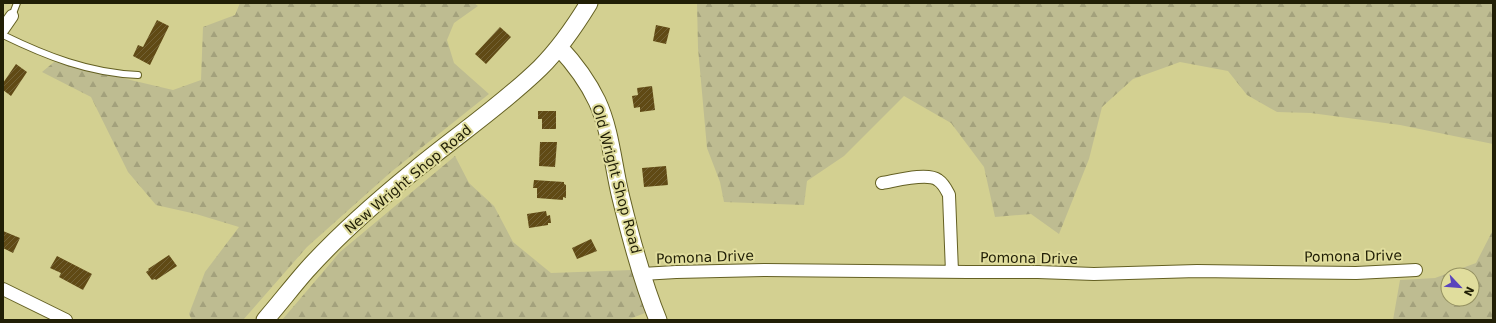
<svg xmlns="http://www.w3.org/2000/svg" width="1496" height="323" viewBox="0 0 1496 323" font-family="'DejaVu Sans',sans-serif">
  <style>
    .forest { fill: url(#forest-firs); fill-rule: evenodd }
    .building { fill: url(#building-hatch) }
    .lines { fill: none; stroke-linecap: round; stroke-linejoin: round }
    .lane-casing { stroke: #646023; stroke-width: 8 }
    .street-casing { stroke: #646023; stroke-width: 14 }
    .secondary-casing { stroke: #646023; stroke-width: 19 }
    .lane { stroke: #fff; stroke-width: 6 }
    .street { stroke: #fff; stroke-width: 12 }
    .secondary { stroke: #fff; stroke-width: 17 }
    .labels { text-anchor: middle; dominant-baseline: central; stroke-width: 4; stroke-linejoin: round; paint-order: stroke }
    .street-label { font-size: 14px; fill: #211f06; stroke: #e0dd9d }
  </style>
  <defs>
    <pattern id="forest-firs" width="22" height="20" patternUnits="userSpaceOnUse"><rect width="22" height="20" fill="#bebc91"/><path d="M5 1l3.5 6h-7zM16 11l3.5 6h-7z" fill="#a3a17c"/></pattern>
    <pattern id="building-hatch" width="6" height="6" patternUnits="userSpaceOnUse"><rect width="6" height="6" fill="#604a15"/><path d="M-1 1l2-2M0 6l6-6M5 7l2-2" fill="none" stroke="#726135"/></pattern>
  </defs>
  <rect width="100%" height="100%" fill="#d3d091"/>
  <path class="forest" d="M240,3H474L478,6L454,23L447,40L454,63L489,94L391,172L307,247L243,320H192L189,314L205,272L239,227L196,214L156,205L128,172L91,97L42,72L54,62L173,90L201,80L203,27L235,15Z
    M697,3H1493V144L1400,125L1311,113L1277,112L1247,95L1228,71L1180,62L1133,79L1102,107L1089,159L1059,234L1031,214L995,217L984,167L951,123L904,96L844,156L807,181L804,205L724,202L720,182L707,148L698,48Z
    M455,156L469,183L494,206L513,242L551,273L632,270L645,313L627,320H282L340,252Z
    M1493,230V320H1393L1400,280L1435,278L1476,263ZM1448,275H1472V299H1448Z"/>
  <path class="building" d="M157,20L169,26L150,65L133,56L138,45L143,47Z
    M656,25L670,28L666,44L653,41Z
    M500,27L511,37L486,64L475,54Z
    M16,64L27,72L11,96L3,90V83Z
    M652,86L655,110L640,112V107L634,108L632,96L638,95L637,88Z
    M538,111H556V129H542V119H538Z
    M540,142H557L555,167L539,166Z
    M666,166L668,185L644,187L642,168Z
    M534,180L564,182V184L566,185V198L563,197V200L537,198V188H533Z
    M546,211L547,216L550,215L551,223H548V225L529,228L527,214Z
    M3,231L20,238L13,253L3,248Z
    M591,239L597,251L577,259L572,248Z
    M169,255L177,266L156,280L155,279L152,280L146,272L149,270L148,269Z
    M57,256L92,274L83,290L59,277L61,273L50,268Z"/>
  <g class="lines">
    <g class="lane-casing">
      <path id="lane" d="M12,16L17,3
        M3,35C46,56 89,73 138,75"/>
    </g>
    <g class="street-casing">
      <path id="street" d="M3,29L12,16
        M882,183C895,181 927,172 938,180C944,184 946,189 949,195L952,272
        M642,274L676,272L765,270L968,272H1038L1094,274L1197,271L1356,273L1416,270
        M3,289L66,320"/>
    </g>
    <g class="secondary-casing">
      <path id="secondary" d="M559,47C574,63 587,80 597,101C611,131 613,166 621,198C631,239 642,281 658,320
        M265,320C279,304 292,287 306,271C339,234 377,201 415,170C456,136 501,106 540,68C559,49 575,26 589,3"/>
    </g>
    <use href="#lane" class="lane"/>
    <use href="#street" class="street"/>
    <use href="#secondary" class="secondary"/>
  </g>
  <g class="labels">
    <g class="street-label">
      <text transform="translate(408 179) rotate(-40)">New Wright Shop Road</text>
      <text transform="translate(617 179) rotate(75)">Old Wright Shop Road</text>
      <text transform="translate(1353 256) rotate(-1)">Pomona Drive</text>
      <text transform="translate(705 257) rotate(-2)">Pomona Drive</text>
      <text transform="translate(1029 258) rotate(1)">Pomona Drive</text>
    </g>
  </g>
  <rect width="1496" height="323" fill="none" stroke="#211f06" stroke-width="8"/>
  <g transform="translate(1460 287) rotate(116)"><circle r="19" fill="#e0dd9d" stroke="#949161"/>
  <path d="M0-3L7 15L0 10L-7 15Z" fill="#5944bc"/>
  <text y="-6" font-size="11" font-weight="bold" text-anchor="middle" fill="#211f06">N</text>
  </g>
</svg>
